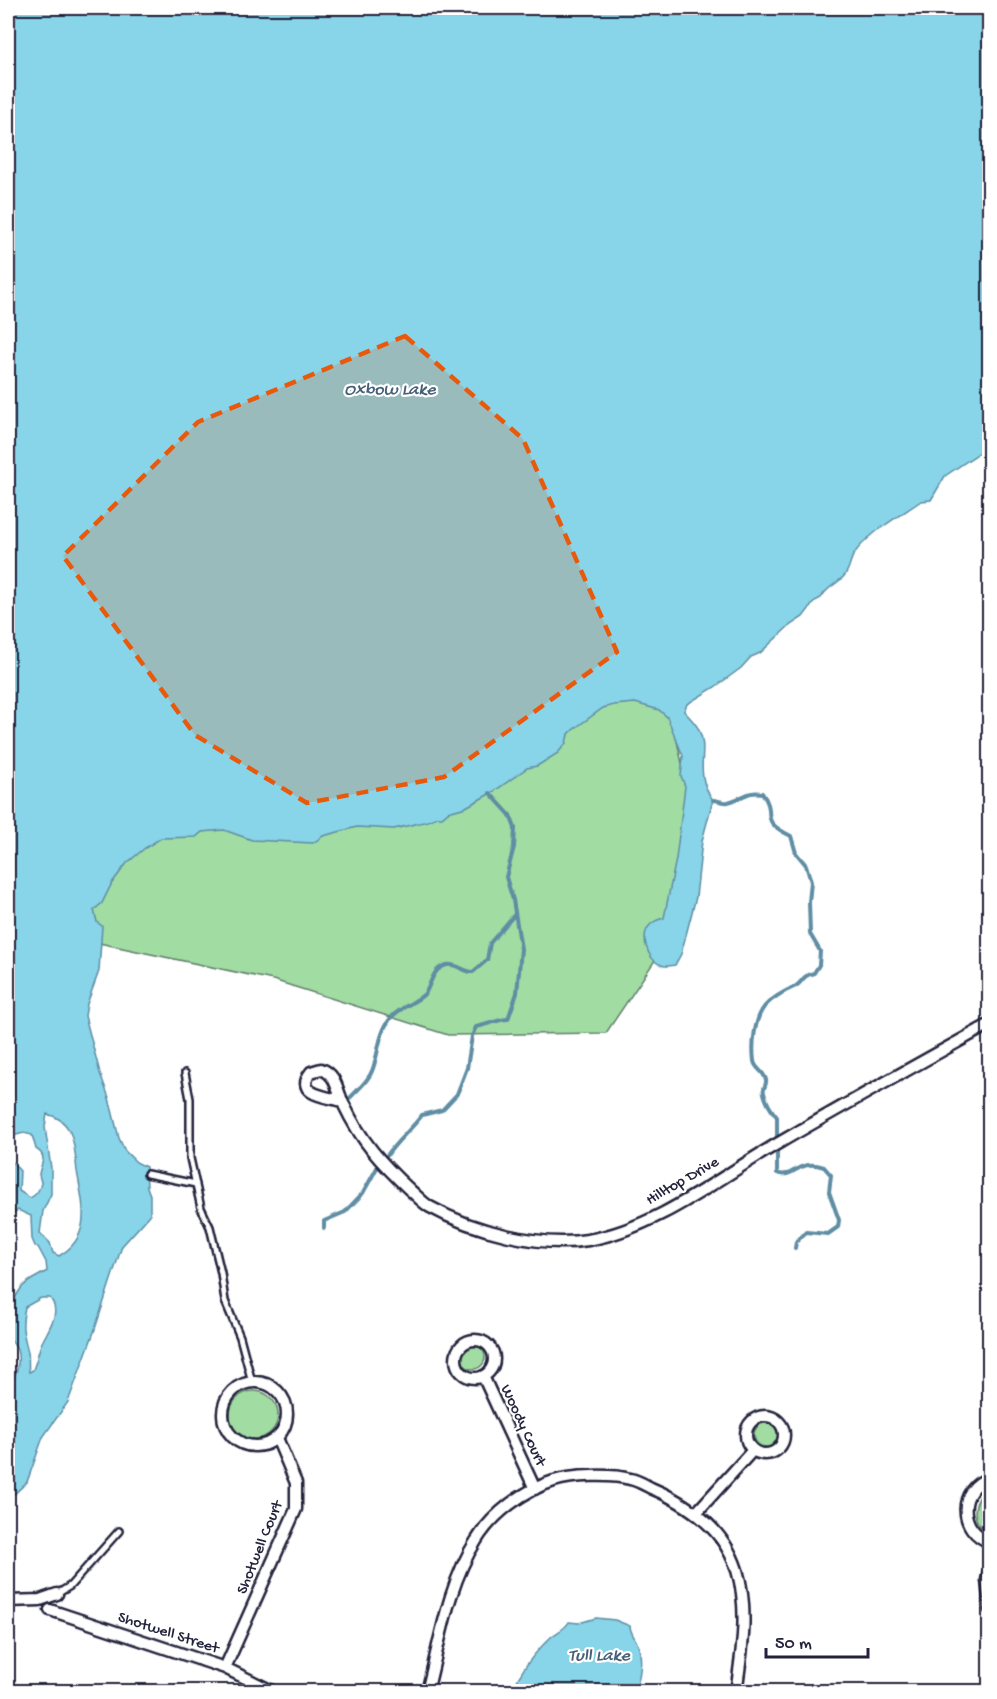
<svg xmlns="http://www.w3.org/2000/svg" width="997" height="1699" viewBox="0 0 997 1699" font-family="'Gochi Hand',sans-serif">
  <style>
    .green { fill: #a1dca2; stroke: #627f6e; stroke-width: 1.5 }
    .water { fill: #88d4e8; stroke: #5f8da3; stroke-width: 1.5; fill-rule: evenodd }
    .lines { fill: none; stroke-linecap: round; stroke-linejoin: round }
    .stream { stroke: #5f8da3; stroke-width: 4 }
    .service-casing { stroke: #22223b; stroke-width: 10 }
    .minor-casing { stroke: #22223b; stroke-width: 15 }
    .service { stroke: #fff; stroke-width: 5 }
    .minor { stroke: #fff; stroke-width: 10 }
    .marked { fill: #e8590c; fill-opacity: 0.2; stroke: #e8590c; stroke-width: 4.5; stroke-dasharray: 12 8; stroke-linejoin: round }
    .labels { text-anchor: middle; dominant-baseline: central; stroke-width: 4.5; stroke-linejoin: round; paint-order: stroke }
    .street-label { font-size: 16px; fill: #22223b; stroke: #fff }
    .water-label { font-size: 18px; font-style: italic; fill: #466078; stroke: #fff }
  </style>
  <rect width="100%" height="100%" fill="#fff"/>
  <filter id="ink" filterUnits="userSpaceOnUse"><feTurbulence type="fractalNoise" baseFrequency=".0167" numOctaves="2"/><feDisplacementMap in="SourceGraphic" scale="12" xChannelSelector="R" yChannelSelector="G"/><feConvolveMatrix kernelMatrix="1 2 1 2 8 2 1 2 1" color-interpolation-filters="sRGB"/></filter>
  <g filter="url(#ink)">
    <path class="green" d="M666,693L694,816L666,944L606,1033L448,1035L273,980L52,933L119,804Z
      M461 1357a12 12 0 1 1 24 0a12 12 0 1 1-24 0Z
      M230 1415a24 24 0 1 1 48 0a24 24 0 1 1-48 0Z
      M754 1435a12 12 0 1 1 24 0a12 12 0 1 1-24 0Z
      M989,1488V1533C969,1522 972,1499 989,1488Z"/>
    <path class="water" d="M8,8H989V446L945,476L931,500L921,501C901,515 868,533 854,554C850,560 850,568 845,575C838,584 826,587 821,598L815,601L803,617L789,626L760,653L751,657L741,668L715,687L687,704L684,711C689,717 696,723 699,730C710,754 692,770 713,800L702,841L696,897L681,954L675,965C670,966 665,967 661,965C647,959 639,935 651,924C654,921 660,919 664,918L676,859L685,786L681,776L683,756L667,717L659,710L635,703L614,705L603,708L574,729L568,735L566,743L558,753L537,766L527,768L493,792L466,807L448,812L442,817H437L428,821L394,829L357,827L323,836L313,843L252,840L224,830L202,832L196,837L161,838L145,848L127,863L112,883L102,903L94,910L97,922L102,926L99,971L87,1004L85,1016L100,1073L109,1098L119,1138L125,1151L136,1162L146,1167L147,1187L150,1195V1215L122,1246L94,1332L68,1402L43,1437L27,1482L8,1500V1390C15,1379 21,1363 17,1350C15,1344 9,1340 8,1334C5,1319 13,1298 23,1286C29,1280 39,1276 47,1271L46,1262L38,1247L35,1246L32,1239L31,1216L18,1210L8,1216V1157L20,1171L19,1191L30,1198C35,1196 40,1190 41,1183C41,1180 39,1177 39,1174C41,1163 48,1156 36,1149L32,1135L24,1133L12,1136L8,1141ZM47,1114C76,1121 74,1148 77,1171C82,1202 94,1236 59,1256L53,1253L50,1243L40,1233L43,1211L51,1194V1168L45,1127ZM41,1298H50C63,1314 46,1331 40,1347C38,1355 36,1362 33,1370L29,1372C28,1366 29,1358 28,1352C23,1332 21,1328 25,1307Z
      M596,1618L615,1620L630,1626C630,1633 637,1640 639,1648C643,1662 639,1678 636,1691H512C521,1670 534,1653 551,1637C557,1632 565,1629 569,1622L579,1623Z"/>
    <g class="lines">
      <path class="stream" d="M713,800C718,800 723,803 728,802C741,799 749,790 762,793C779,816 755,818 791,836L796,853L806,865L811,882L809,902L810,934L820,951L819,965L814,973C801,976 804,981 796,986C787,990 772,998 765,1006C754,1019 752,1045 754,1061C755,1069 764,1071 766,1080C767,1086 762,1088 764,1093C766,1102 771,1110 777,1117V1173C788,1178 794,1169 804,1166C810,1164 818,1165 824,1167L831,1175L829,1192L839,1220L838,1227L828,1234L806,1232L796,1242L795,1248
        M349,1099C356,1091 368,1082 372,1071C379,1054 378,1034 390,1019C398,1007 422,1000 426,992C432,981 433,968 447,965C456,963 464,972 473,972L487,960L490,943L515,914
        M386,1157C396,1141 411,1130 422,1115L442,1110L457,1094L467,1068L472,1036L476,1027C486,1025 500,1019 508,1019L517,993L521,949L513,900L506,877L514,847L515,828L510,815L490,793
        M324,1228V1221L345,1212L363,1193L378,1166"/>
      <g class="service-casing">
        <path id="service" d="M185,1073L190,1099V1158L201,1208L210,1227L221,1273L225,1301L240,1337L252,1382
          M147,1174L196,1184
          M57,1594L70,1586L119,1531"/>
      </g>
      <g class="minor-casing">
        <path id="minor" d="M342,1101C329,1097 293,1095 311,1072L321,1069C337,1074 337,1092 344,1105C361,1141 381,1163 410,1190C416,1195 423,1203 430,1207C473,1231 540,1248 588,1240C657,1228 717,1179 777,1144C847,1103 918,1064 990,1024
          M456 1359a19 19 0 1 1 38 0a19 19 0 1 1-38 0Z
          M483,1376L535,1489
          M223 1414a32 32 0 1 1 64 0a32 32 0 1 1-64 0Z
          M746 1435a19 19 0 1 1 38 0a19 19 0 1 1-38 0Z
          M990,1478C957,1488 958,1531 990,1542
          M696,1513L753,1450
          M990,1568L987,1580L990,1609
          M8,1601L40,1600L57,1594
          M50,1610L225,1668L274,1692
          M225,1668L296,1509V1483L277,1438
          M427,1692C440,1642 448,1584 476,1541C492,1514 524,1490 554,1481C572,1475 612,1474 630,1479C637,1480 645,1485 651,1488C689,1504 724,1529 737,1570C749,1609 742,1652 736,1692"/>
      </g>
      <use href="#service" class="service"/>
      <use href="#minor" class="minor"/>
    </g>
  </g>
  <path class="marked" d="M405,336L523,439L617,652L444,777L307,803L195,735L63,556L198,422Z"/>
  <g class="labels">
    <g class="street-label">
      <text transform="translate(683 1182) rotate(-30)">Hilltop Drive</text>
      <text transform="translate(522 1426) rotate(65)">Woody Court</text>
      <text transform="translate(261 1548) rotate(-68)">Shotwell Court</text>
      <text transform="translate(168 1634) rotate(18)">Shotwell Street</text>
    </g>
    <g class="water-label">
      <text x="390" y="390">Oxbow Lake</text>
      <text x="599" y="1656">Tull Lake</text>
    </g>
  </g>
  <rect width="997" height="1699" fill="none" stroke="#fff" stroke-width="30"/>
  <rect x="15" y="15" width="967" height="1669" fill="none" stroke="#22223b" stroke-width="2" filter="url(#ink)"/>
  <path d="M766 1648v9h102v-9" fill="none" stroke="#22223b" stroke-width="3"/>
  <text x="775" y="1648" font-size="18" fill="#22223b" stroke="#ffffff" stroke-width="4.5" paint-order="stroke">50 m</text>
</svg>
